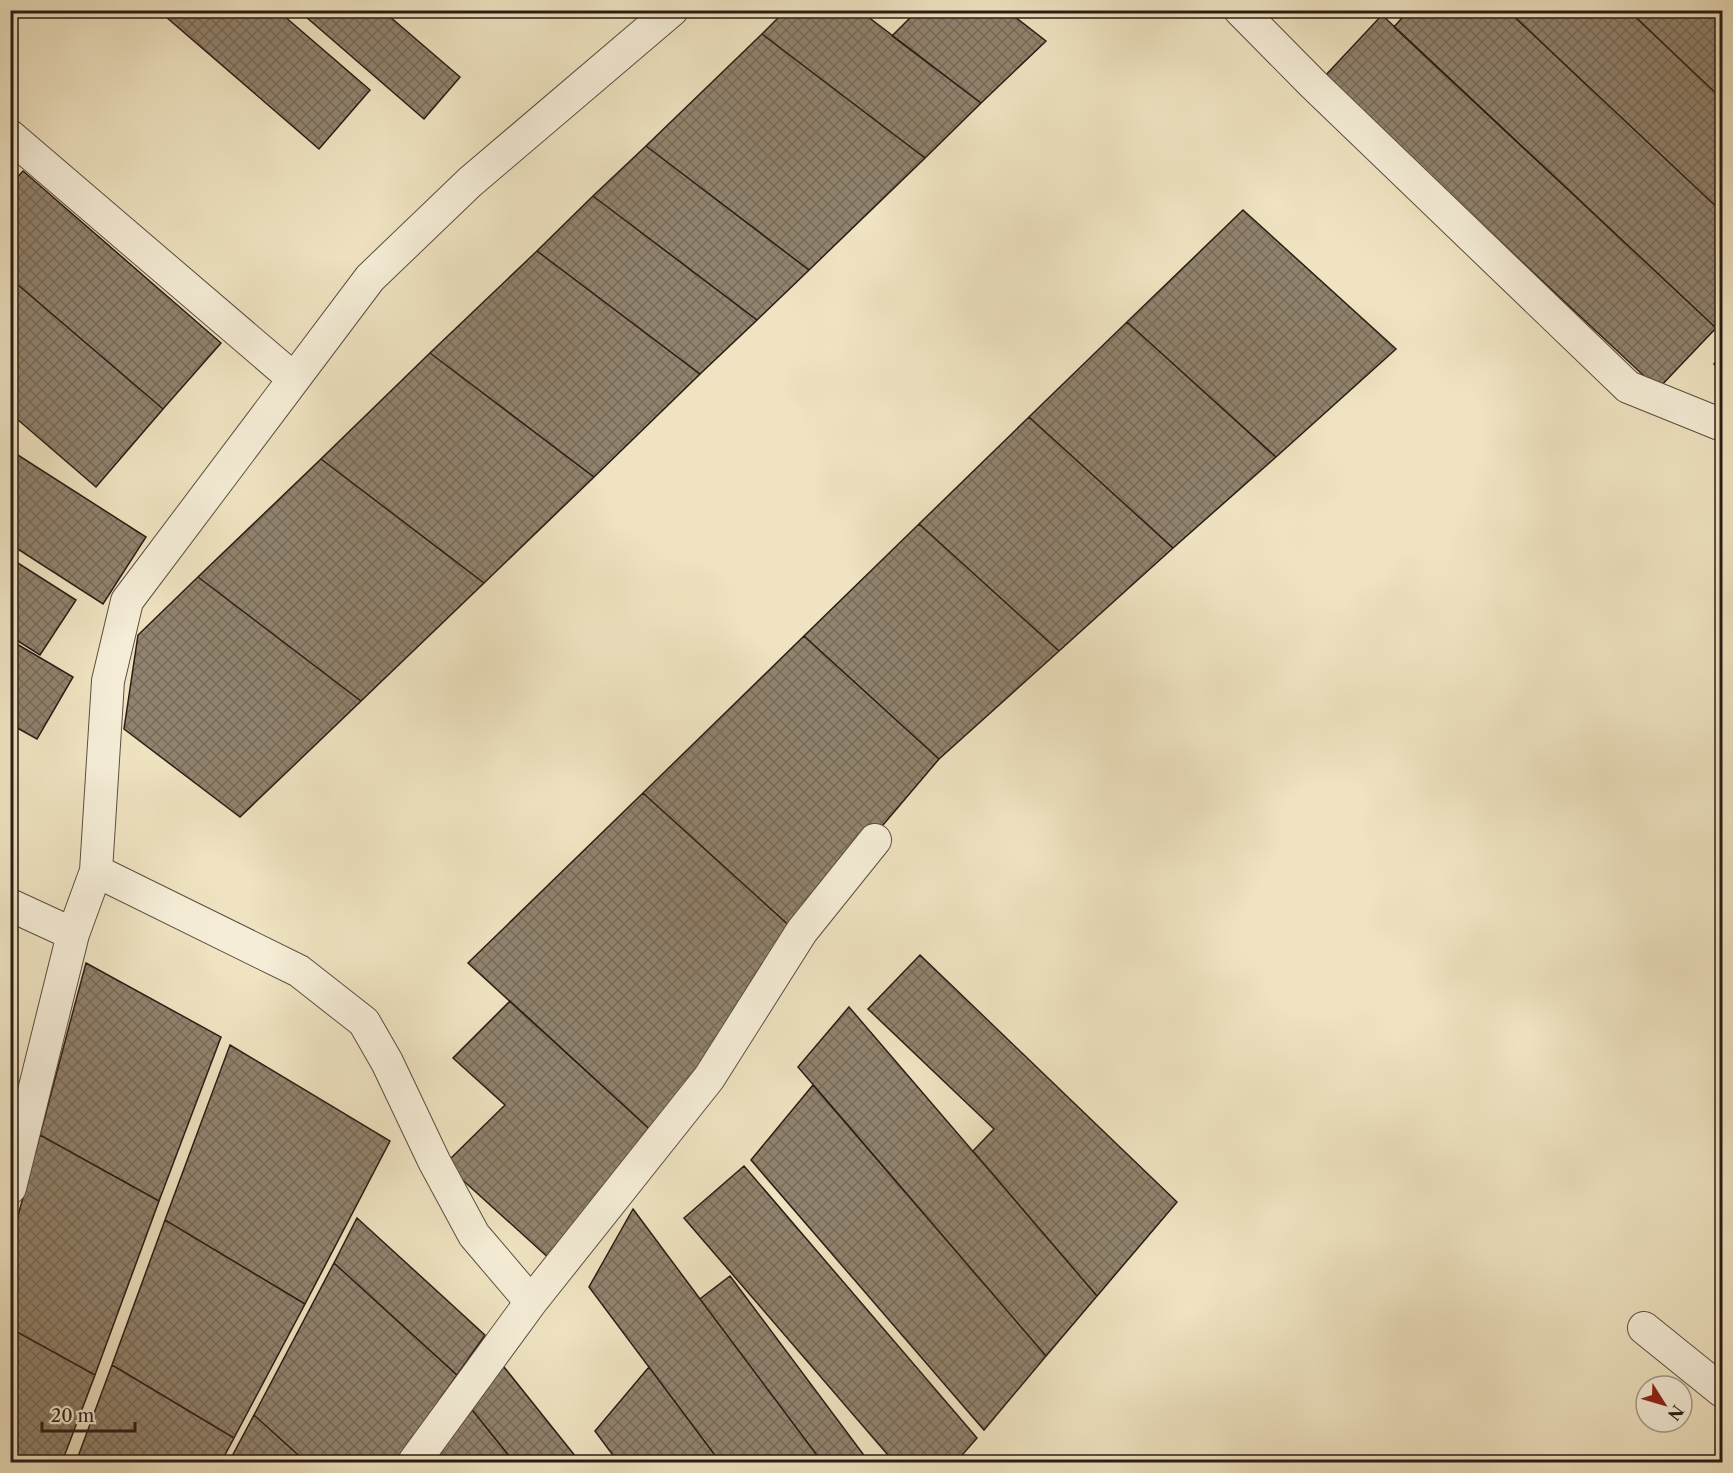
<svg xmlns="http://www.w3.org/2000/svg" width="1733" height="1473" viewBox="0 0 1733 1473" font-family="'Libre Caslon Text',serif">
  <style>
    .building { fill: url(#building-cross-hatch); stroke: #2b1c15; stroke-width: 1.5 }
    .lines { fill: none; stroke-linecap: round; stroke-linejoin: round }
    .minor-casing { stroke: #5c4e40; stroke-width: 34 }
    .minor { stroke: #f5edd7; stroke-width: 32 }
  </style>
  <defs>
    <pattern id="building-cross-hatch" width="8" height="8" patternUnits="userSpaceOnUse" patternTransform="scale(1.5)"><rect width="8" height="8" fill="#91836e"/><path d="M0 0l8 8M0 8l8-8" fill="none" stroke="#776a59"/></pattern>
  </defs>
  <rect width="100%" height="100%" fill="#efe3c1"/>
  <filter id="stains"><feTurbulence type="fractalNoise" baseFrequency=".00333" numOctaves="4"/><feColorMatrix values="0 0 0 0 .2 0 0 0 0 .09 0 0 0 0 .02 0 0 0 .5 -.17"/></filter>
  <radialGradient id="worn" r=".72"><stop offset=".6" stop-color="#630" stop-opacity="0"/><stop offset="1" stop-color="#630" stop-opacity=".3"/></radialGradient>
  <path class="building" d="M158,10H277L370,90L319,149Z
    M298,10H382L460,77L424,119Z
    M786,10H859L981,103L925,158L762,34Z
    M918,10H1006L1046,41L981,103L892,36Z
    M1409,10H1507L1722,212V321L1716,328L1394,27Z
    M1507,10H1628L1722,99V212Z
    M1628,10H1722V99Z
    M1382,15L1716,328L1658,389L1324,77Z
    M762,34L925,158L809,270L646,146Z
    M646,146L809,270L757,320L593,196Z
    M23,171L221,343L163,409L10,278V185Z
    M593,196L757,320L700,374L537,251Z
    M1243,210L1396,349L1276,457L1127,322Z
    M537,251L700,374L594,477L430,353Z
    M10,278L163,409L96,487L10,413Z
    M1127,322L1276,457L1173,548L1029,417Z
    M430,353L594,477L484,583L321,459Z
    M1722,354V372L1714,364Z
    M1029,417L1173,548L1059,651L919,524Z
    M10,450L146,537L103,604L10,544Z
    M321,459L484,583L361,701L198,577Z
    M919,524L1059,651L939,759L804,636Z
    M10,558L76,600L40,655L10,636Z
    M198,577L361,701L240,817L124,729L138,635Z
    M804,636L939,759L794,930L643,793Z
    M10,640L73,677L37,739L10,724Z
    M643,793L794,930L655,1134L468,963Z
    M920,955L1177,1202L1097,1296L973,1151L994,1129L868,1009Z
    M86,963L221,1037L159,1201L40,1135Z
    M510,1001L655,1134L552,1261L445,1164L505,1105L453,1058Z
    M849,1007L1097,1296L1046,1356L798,1067Z
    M230,1045L390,1141L305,1304L165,1220Z
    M813,1085L1046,1356L984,1430L751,1160Z
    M40,1135L159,1201L95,1375L10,1328V1245Z
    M744,1166L977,1438L956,1462H894L684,1218Z
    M633,1209L700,1299L822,1462H720L589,1287Z
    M357,1218L485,1335L457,1375L334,1263Z
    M165,1220L305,1304L234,1438L112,1365Z
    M334,1263L457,1375L396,1462H306L254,1415Z
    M730,1276L869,1462H822L700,1299Z
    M10,1328L95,1375L62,1462H10Z
    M500,1362L580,1462H514L469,1406Z
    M112,1365L234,1438L221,1462H76Z
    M649,1367L720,1462H618L595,1431Z
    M469,1406L514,1462H445L436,1451Z
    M254,1415L306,1462H229Z
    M436,1451L445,1462H428Z"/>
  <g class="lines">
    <g class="minor-casing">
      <path id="minor" d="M1240,10L1313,84L1628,387L1722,425
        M10,136L294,379
        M96,871L299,971L364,1022L387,1062L434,1161L474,1235L531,1302L414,1462
        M10,905L73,934
        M10,1188L73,934L96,871L108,681L127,601L370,278L470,182L672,10
        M531,1302L709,1078L802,931L875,840
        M1644,1328L1722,1391"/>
    </g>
    <use href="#minor" class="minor"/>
  </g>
  <rect width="1733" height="1473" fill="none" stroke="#efe3c1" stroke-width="36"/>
  <rect x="12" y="12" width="1709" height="1449" fill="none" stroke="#2b1c15" stroke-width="3"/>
  <rect x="18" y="18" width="1697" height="1437" fill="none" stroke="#2b1c15" stroke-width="1.5"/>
  <g transform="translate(1664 1404) rotate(127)"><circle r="28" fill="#f5edd7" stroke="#a49989" stroke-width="1.5"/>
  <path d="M0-4.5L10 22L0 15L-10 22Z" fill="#8f2418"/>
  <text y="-9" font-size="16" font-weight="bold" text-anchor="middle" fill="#2b1c15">N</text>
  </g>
  <path d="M42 1422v9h93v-9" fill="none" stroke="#2b1c15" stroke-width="3"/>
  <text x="51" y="1422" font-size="18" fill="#2b1c15" stroke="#f5edd7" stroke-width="4.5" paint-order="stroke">20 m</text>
  <rect width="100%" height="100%" filter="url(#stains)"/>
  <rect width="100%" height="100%" fill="url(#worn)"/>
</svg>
